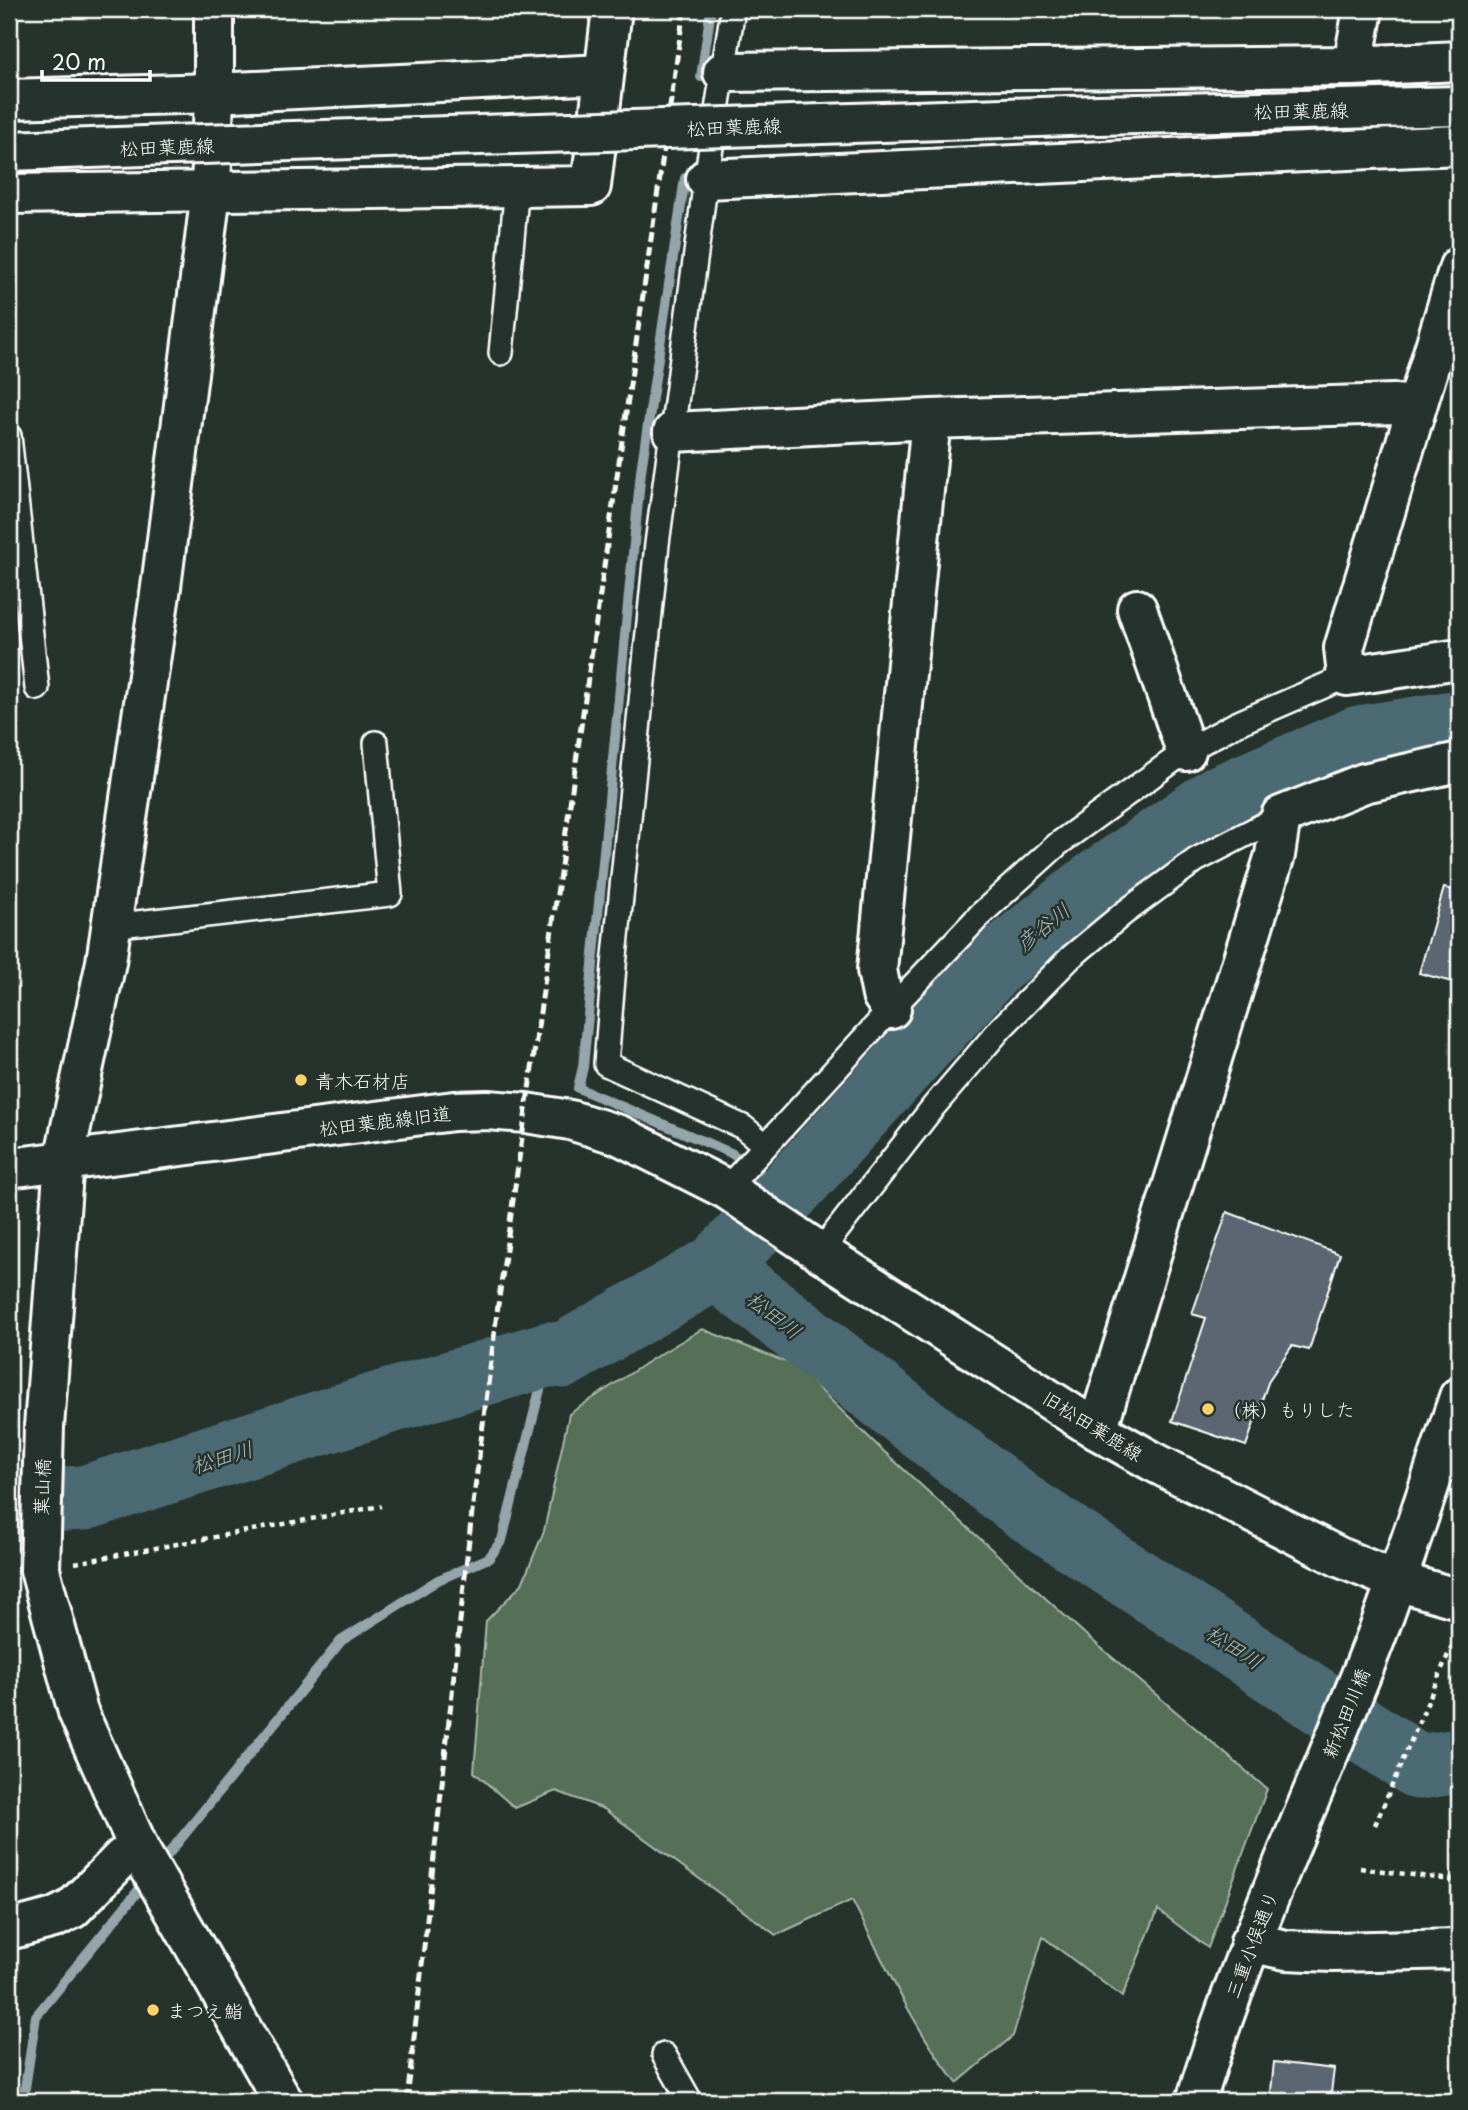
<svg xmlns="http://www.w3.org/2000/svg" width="1468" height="2110" viewBox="0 0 1468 2110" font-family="'Playpen Sans','Klee One',sans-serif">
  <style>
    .green { fill: #546f56; stroke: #aab7aa; stroke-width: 2 }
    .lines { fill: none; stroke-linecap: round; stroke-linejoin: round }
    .stream { stroke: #94a6ab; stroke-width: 10 }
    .river { stroke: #4c6a73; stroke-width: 65 }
    .building { fill: #5b6572; stroke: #fff; stroke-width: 2 }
    .service-casing { stroke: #fff; stroke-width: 28 }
    .minor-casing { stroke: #fff; stroke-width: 44 }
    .tertiary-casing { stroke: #fff; stroke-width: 44 }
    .secondary-casing { stroke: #fff; stroke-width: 44 }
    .path { stroke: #fff; stroke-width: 4.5; stroke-dasharray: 5 5; stroke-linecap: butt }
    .service { stroke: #26332d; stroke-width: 23 }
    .minor { stroke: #26332d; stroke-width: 38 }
    .tertiary { stroke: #26332d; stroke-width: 38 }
    .secondary { stroke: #26332d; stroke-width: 38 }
    .rail { stroke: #fff; stroke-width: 5; stroke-dasharray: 10 5; stroke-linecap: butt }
    .secondary-bridge-casing { stroke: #fff; stroke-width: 44; stroke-linecap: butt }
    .secondary-bridge { stroke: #26332d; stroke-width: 38 }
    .poi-dot { fill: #ffd166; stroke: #26332d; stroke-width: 2.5 }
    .labels { text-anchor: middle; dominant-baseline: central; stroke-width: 5; stroke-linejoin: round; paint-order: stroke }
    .street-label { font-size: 19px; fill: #fff; stroke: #26332d }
    .poi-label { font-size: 19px; fill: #fff; stroke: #26332d; text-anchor: start }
    .water-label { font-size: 21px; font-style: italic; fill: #aebcc0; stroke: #26332d }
  </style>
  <rect width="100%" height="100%" fill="#26332d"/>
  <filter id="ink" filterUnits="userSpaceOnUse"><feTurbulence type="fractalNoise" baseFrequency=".0143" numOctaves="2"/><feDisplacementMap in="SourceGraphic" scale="14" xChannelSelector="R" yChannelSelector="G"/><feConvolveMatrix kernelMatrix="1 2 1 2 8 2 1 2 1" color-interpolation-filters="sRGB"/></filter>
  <g filter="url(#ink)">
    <path class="green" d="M702,1329L796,1366L879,1447L1086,1635L1267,1789L1208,1948L1158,1910L1122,1997L1043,1937L1013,2036L957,2083C913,2028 884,1962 852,1900L776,1935L604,1809L556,1791L515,1808L474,1772L486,1621L522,1584L544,1531L569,1414L652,1359Z"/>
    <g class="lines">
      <path class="stream" d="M701,77L711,9
        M685,178L641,471L583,1067L578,1088L731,1153L788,1192
        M157,1868L341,1641L438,1580L489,1558L502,1540L549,1354
        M23,2101L36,2016L147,1880"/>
      <path class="river" d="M716,1267L788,1192L995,964L1092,886L1218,798L1359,738L1459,722
        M9,1502L84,1498L383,1403L549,1354L562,1356L716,1267L1021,1505L1419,1767L1459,1761"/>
    </g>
    <path class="building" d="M1444,888L1459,891V984L1419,973Z
      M1227,1212L1340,1254L1309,1350L1292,1346L1269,1380L1246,1446L1172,1421L1206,1318L1192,1314Z
      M1274,2062L1334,2069L1330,2101H1270Z"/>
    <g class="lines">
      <g class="service-casing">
        <path id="service" d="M733,9L706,179L657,544L614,966L606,1064L743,1127L765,1145
          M501,353L517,186
          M9,436L37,688
          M111,926L390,894L376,743
          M726,1189L891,1009L982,913L1058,844L1186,751L1236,724L1347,676
          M820,1252L934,1106L1001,1028L1071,957L1124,913L1196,860L1281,816
          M664,2055L690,2101"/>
      </g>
      <g class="minor-casing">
        <path id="minor" d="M1353,66L1363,9
          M723,72L1353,66L1459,61
          M9,99L214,93L603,74
          M706,179L1459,145
          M9,194L591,186L612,9
          M1459,267L1344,648L1347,676L1459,659
          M673,432L931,419L1394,404L1416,406
          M1137,609L1186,751
          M891,1009L882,995L877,970L931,419
          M64,1160L44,1427L40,1570L78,1712L140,1851L283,2101
          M1097,1430L1275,855L1281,816L1364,783L1459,762
          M9,1930L54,1918L72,1909L122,1858L140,1851"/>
      </g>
      <g class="tertiary-casing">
        <path id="tertiary" d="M64,1160L106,962L161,587L211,192L214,93V9
          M9,1168L454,1111L487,1110L526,1113L570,1120L619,1135L726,1189L820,1252L1097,1430L1152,1461L1341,1558L1397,1581L1459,1599
          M1250,1942L1286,1950L1333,1952L1459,1949
          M1196,2101C1244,1942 1316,1792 1376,1637C1406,1558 1432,1477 1459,1397"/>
      </g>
      <g class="secondary-casing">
        <path id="secondary" d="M1098,115L1459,106
          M9,151L172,145"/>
      </g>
      <path class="path" d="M75,1563L381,1506
        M1375,1825L1456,1636
        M1360,1868L1459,1881"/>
      <use href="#service" class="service"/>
      <use href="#minor" class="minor"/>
      <use href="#tertiary" class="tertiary"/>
      <use href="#secondary" class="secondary"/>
      <path class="rail" d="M407,2101L472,1512L498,1305L684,9"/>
      <g class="secondary-bridge-casing">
        <path id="secondary-bridge" d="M172,145L1098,115"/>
      </g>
      <use href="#secondary-bridge" class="secondary-bridge"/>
    </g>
  </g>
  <g class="poi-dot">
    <circle cx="301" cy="1080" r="7"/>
    <circle cx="1208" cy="1409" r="7"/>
    <circle cx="153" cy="2010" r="7"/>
  </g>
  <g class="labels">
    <g class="street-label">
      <text transform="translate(1301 110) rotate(-1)">松田葉鹿線</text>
      <text transform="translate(734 126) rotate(-2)">松田葉鹿線</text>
      <text transform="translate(167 146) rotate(-2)">松田葉鹿線</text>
      <text transform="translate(385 1120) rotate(-7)">松田葉鹿線旧道</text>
      <text transform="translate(1093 1425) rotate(32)">旧松田葉鹿線</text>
      <text transform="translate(41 1487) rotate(-88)">葉山橋</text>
      <text transform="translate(1345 1713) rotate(-68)">新松田川橋</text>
      <text transform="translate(1251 1944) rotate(-69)">三重小俣通り</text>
    </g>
    <g class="poi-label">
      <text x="315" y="1080">青木石材店</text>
      <text x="1222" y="1409">（株）もりした</text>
      <text x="167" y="2010">まつえ鮨</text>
    </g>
    <g class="water-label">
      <text transform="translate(1042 926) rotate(-39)">彦谷川</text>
      <text transform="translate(775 1314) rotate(38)">松田川</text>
      <text transform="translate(222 1456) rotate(-17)">松田川</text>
      <text transform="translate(1235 1646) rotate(33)">松田川</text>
    </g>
  </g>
  <rect width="1468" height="2110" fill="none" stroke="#26332d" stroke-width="35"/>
  <rect x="18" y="18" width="1433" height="2075" fill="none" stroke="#fff" stroke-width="2.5" filter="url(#ink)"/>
  <path d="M42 70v10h108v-10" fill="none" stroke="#ffffff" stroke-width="3.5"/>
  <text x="52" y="70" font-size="21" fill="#ffffff" stroke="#26332d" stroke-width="5" paint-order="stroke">20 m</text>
</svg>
